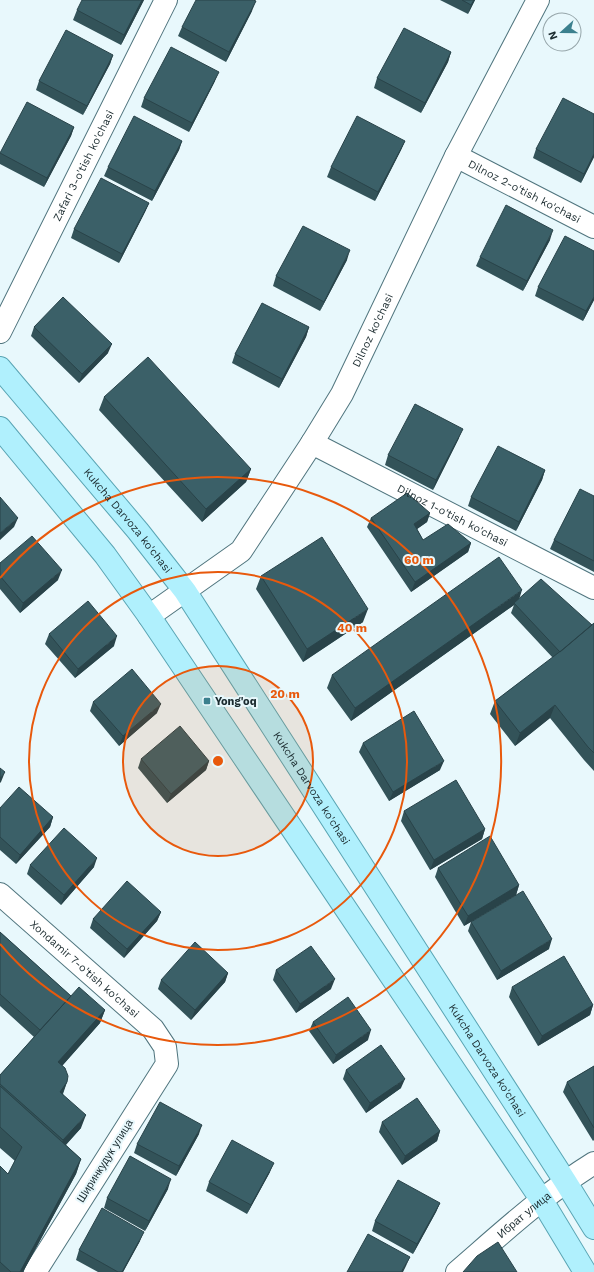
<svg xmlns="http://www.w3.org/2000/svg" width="594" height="1272" viewBox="0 0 594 1272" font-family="'Work Sans',sans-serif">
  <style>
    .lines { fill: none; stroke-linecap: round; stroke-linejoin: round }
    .minor-casing { stroke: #50757e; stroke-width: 24 }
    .tertiary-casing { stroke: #50757e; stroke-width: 24 }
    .primary-casing { stroke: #5aa5b4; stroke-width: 24 }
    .minor { stroke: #fff; stroke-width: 22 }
    .tertiary { stroke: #fff; stroke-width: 22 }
    .primary { stroke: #b0f0fd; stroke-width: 22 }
    .wall { fill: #335359 }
    .shaded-wall { fill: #294349 }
    .building { fill: #3b6068; stroke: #294349 }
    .ring { fill: none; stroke: #e8590c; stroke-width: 2 }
    .poi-dot { fill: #3b808e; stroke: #e8f8fc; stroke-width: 1.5 }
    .labels { text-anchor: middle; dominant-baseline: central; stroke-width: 4; stroke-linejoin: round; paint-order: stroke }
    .street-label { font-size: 11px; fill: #1b2b2f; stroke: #e8f8fc }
    .poi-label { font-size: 11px; font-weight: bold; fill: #1b2b2f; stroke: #e8f8fc; text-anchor: start }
    .centre { fill: #e8590c; stroke: #e8f8fc; stroke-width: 2 }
    .ring-label { font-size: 12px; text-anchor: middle; font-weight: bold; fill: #e8590c; stroke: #e8f8fc; stroke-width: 4; stroke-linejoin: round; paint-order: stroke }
  </style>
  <rect width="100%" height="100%" fill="#e8f8fc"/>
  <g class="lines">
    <g class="minor-casing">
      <g id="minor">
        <path id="s1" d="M456,156L594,227"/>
        <path id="s2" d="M0,332L166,0"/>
        <path id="s3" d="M312,443L594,588"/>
        <path id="s4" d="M0,894L153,1029L165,1047L167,1064L35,1272"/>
        <path id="s5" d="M457,1272C501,1234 544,1194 594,1163"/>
      </g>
    </g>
    <g class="tertiary-casing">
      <g id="tertiary">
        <path id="s6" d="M149,616L241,551L312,443L342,394L456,156L538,0"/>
      </g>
    </g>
    <g class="primary-casing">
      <g id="primary">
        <path id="s7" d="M0,368L138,531L185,591L565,1181L594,1228"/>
        <path d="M0,428L105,555L149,616L541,1199L585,1272"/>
      </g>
    </g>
    <use href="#minor" class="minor"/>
    <use href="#tertiary" class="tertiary"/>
    <use href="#primary" class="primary"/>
  </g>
  <path class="wall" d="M144,0L121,45L73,20L77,10Z
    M440,0H475L468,14Z
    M252,11L226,62L178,36L182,27Z
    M451,52L448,62L421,113L374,88L377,78Z
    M113,55L110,64L83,115L36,90L39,81Z
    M215,81L189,132L141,107L144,98Z
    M594,114V157L581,183L533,158L536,149Z
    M74,127L71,136L44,187L0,164V153Z
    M182,141L179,150L152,201L104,176L108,167Z
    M405,141L401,150L375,201L327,177L331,167Z
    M149,203L145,212L119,263L71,238L74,229Z
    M550,240L523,291L476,266L480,257Z
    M594,251V300L583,321L535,296L538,287Z
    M347,260L320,311L273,286L276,276Z
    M34,327L108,353L79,383L31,336Z
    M309,327L306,337L279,388L232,363L235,354Z
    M104,397L251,469L246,482L202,522L99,410Z
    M459,438L433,490L385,465L388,455Z
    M545,470L542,480L516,531L468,506L471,497Z
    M594,496V572L550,549L554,540Z
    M430,513L427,522L417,529L423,540L471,543L468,552L411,592L367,527L371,518Z
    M0,563L58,580L20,613L0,589Z
    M261,576L363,622L303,662L256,589Z
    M519,599L592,625L594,623V771L584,760L550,718L515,746L490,714L495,701L553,658L511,613L514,605L351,721L327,688L332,675Z
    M49,634L114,646L75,678L45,644Z
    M93,702L157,713L119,746L90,711Z
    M363,743L440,770L389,801L359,752Z
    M141,759L209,761L206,770L167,803L138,768Z
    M0,808L53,817L50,827L16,864L0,850Z
    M404,811L485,829L482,839L430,870L401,821Z
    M30,865L94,867L61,905L27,874Z
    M438,868L519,885L516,895L464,926L435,877Z
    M161,912L157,921L124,958L90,928L93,919Z
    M471,922L549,949L497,980L468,931Z
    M0,932L71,996L105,1010L100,1023L62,1066L67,1082L63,1094L81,1128L66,1145L81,1159L76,1174L23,1272H0V1166L8,1174L15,1161L0,1148V1075L34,1037L0,1006Z
    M276,970L331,989L296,1013L273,980Z
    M228,973L225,982L191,1020L158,989L161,980Z
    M512,987L593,1005L590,1015L538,1046L509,997Z
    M313,1022L368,1040L333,1064L309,1031Z
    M594,1066V1140L593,1141L563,1092L567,1082Z
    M346,1070L401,1088L366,1113L343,1079Z
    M382,1122L440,1131L437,1141L402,1165L379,1132Z
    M199,1134L176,1176L134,1153L137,1144Z
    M270,1172L247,1214L206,1191L209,1182Z
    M168,1189L145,1231L104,1208L107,1198Z
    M440,1203L436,1212L413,1254L372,1231L375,1221Z
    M140,1241L123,1272H98L76,1260L79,1250Z"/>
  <path class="shaded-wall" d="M142,0H144L121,45L124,35Z
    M474,0H475L468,14L471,5Z
    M256,1L252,11L226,62L229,52Z
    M451,52L448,62L421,113L425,103Z
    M113,55L110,64L83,115L87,106Z
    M219,72L215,81L189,132L192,123Z
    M74,127L71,136L44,187L47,178Z
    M182,141L179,150L152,201L155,191Z
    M405,141L401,150L375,201L378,192Z
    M594,154V157L581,183L584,174Z
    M149,203L145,212L119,263L122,254Z
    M553,230L550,240L523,291L527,281Z
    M350,250L347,260L320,311L324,302Z
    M594,297V300L583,321L586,311Z
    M309,327L306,337L279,388L282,379Z
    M112,344L108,353L79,383L82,374Z
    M463,429L459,438L433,490L436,480Z
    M251,469L246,482L202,522L206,509Z
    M545,470L542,480L516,531L519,522Z
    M430,513L427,522L410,534L414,524Z
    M18,518L14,527L0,540V533Z
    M471,543L468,552L411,592L415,582Z
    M62,570L58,580L20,613L23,603Z
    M522,590L518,603H514V605L351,721L355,708Z
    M368,609L363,622L303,662L307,649Z
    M117,636L114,646L75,678L78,669Z
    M161,704L157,713L119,746L123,736Z
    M555,705L550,718L515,746L520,733Z
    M209,761L206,770L167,803L171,794Z
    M444,761L440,770L389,801L393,792Z
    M5,772L1,782L0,783V778Z
    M53,817L50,827L16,864L20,855Z
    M485,829L482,839L430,870L434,860Z
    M97,858L94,867L61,905L64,895Z
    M519,885L516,895L464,926L468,916Z
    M161,912L157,921L124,958L127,949Z
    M552,939L549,949L497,980L501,971Z
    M228,973L225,982L191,1020L195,1010Z
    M335,979L331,989L296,1013L300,1004Z
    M593,1005L590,1015L538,1046L542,1036Z
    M105,1010L100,1023L54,1075L58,1062Z
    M371,1030L368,1040L333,1064L336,1055Z
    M405,1079L401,1088L366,1113L370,1103Z
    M67,1082L62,1095L60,1092Z
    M86,1115L81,1128L58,1153L63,1140Z
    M202,1125L199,1134L176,1176L179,1166Z
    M440,1131L437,1141L402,1165L405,1156Z
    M81,1159L76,1174L23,1272H20Z
    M274,1163L270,1172L247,1214L251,1205Z
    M171,1179L168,1189L145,1231L149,1221Z
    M440,1203L436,1212L413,1254L417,1244Z
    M144,1232L140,1241L123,1272H122Z
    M410,1257L406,1266L403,1272H401Z"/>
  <path class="building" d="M82,0H142L124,35L77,10Z
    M196,0H253L256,1L229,52L182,27Z
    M462,0H474L471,5Z
    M404,28L451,52L425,103L377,78Z
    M66,30L113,55L87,106L39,81Z
    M171,47L219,72L192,123L144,98Z
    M563,98L594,114V154L584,174L536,149Z
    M27,102L74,127L47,178L0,153Z
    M134,116L182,141L155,191L108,167Z
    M357,116L405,141L378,192L331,167Z
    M101,178L149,203L122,254L74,229Z
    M506,205L553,230L527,281L480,257Z
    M303,226L350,250L324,302L276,276Z
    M565,236L594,251V297L586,311L538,287Z
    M63,297L112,344L82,374L34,327Z
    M262,303L309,327L282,379L235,354Z
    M148,357L251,469L206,509L104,397Z
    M415,404L463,429L436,480L388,455Z
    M498,446L545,470L519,522L471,497Z
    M580,489L594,496V561L554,540Z
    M407,493L430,513L414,524L423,540L448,524L471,543L415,582L371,518Z
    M0,497L18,518L0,533Z
    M32,536L62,570L23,603L0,576V563Z
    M322,537L368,609L307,649L261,576Z
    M499,557L522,590L355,708L332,675Z
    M541,579L592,625L560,652L514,603Z
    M88,601L117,636L78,669L49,634Z
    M594,623V753L588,747L555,705L520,733L495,701L562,650Z
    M132,669L161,704L123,736L93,702Z
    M414,711L444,761L393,792L363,743Z
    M180,726L209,761L171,794L141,759Z
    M0,768L5,772L0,778Z
    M456,780L485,829L434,860L404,811Z
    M19,787L53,817L20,855L0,837V808Z
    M64,828L97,858L64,895L30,865Z
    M490,836L519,885L468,916L438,868Z
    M127,881L161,912L127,949L93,919Z
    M523,891L552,939L501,971L471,922Z
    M0,932L71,996L40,1030L0,994Z
    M195,942L228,973L195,1010L161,980Z
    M311,946L335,979L300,1004L276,970Z
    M564,956L593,1005L542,1036L512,987Z
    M79,987L105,1010L58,1062L65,1068L68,1076L67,1082L60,1092L86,1115L63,1140L0,1084V1075Z
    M348,997L371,1030L336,1055L313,1022Z
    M381,1045L405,1079L370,1103L346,1070Z
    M594,1066V1128L567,1082Z
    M0,1086L81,1159L20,1272H11L0,1262V1166L8,1174L22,1147L0,1127Z
    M417,1098L440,1131L405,1156L382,1122Z
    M160,1102L202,1125L179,1166L137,1144Z
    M232,1140L274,1163L251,1205L209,1182Z
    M130,1156L171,1179L149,1221L107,1198Z
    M398,1180L440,1203L417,1244L375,1221Z
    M102,1208L144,1232L122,1272H118L79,1250Z
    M368,1234L410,1257L401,1272H347Z
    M498,1242L517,1272H463L477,1256Z"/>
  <circle cx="218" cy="761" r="95" fill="#e8590c" fill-opacity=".12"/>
  <g class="ring">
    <circle cx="218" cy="761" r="95"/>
    <circle cx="218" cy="761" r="189"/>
    <path d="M0 578A284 284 0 1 1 0 944"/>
  </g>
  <rect class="poi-dot" x="203" y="697" width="8" height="8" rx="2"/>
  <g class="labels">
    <g class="street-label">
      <text stroke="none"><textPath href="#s2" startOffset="186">Zafari 3-o'tish ko'chasi</textPath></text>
      <text stroke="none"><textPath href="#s1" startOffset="77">Dilnoz 2-o'tish ko'chasi</textPath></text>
      <text stroke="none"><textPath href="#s6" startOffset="370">Dilnoz ko'chasi</textPath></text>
      <text stroke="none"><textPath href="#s3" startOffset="158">Dilnoz 1-o'tish ko'chasi</textPath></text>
      <text stroke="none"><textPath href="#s7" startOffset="199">Kukcha Darvoza ko'chasi</textPath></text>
      <text stroke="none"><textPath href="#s7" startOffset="524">Kukcha Darvoza ko'chasi</textPath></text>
      <text stroke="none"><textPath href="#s4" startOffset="113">Xondamir 7-o'tish ko'chasi</textPath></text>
      <text stroke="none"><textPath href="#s7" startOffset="848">Kukcha Darvoza ko'chasi</textPath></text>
      <text transform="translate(105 1161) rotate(-58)">Ширинкудук улица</text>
      <text stroke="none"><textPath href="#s5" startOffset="88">Ибрат улица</textPath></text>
    </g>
    <g class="poi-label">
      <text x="215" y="701">Yong'oq</text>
    </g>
  </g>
  <circle cx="218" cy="761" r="6" class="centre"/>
  <g class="ring-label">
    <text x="419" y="564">60 m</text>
    <text x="352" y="632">40 m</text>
    <text x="285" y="698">20 m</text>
  </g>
  <g transform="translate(562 32) rotate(249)"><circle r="19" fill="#e8f8fc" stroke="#96a6aa"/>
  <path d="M0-3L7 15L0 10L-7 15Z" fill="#3b808e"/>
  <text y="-6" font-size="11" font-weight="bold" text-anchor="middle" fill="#1b2b2f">N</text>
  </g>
</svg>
